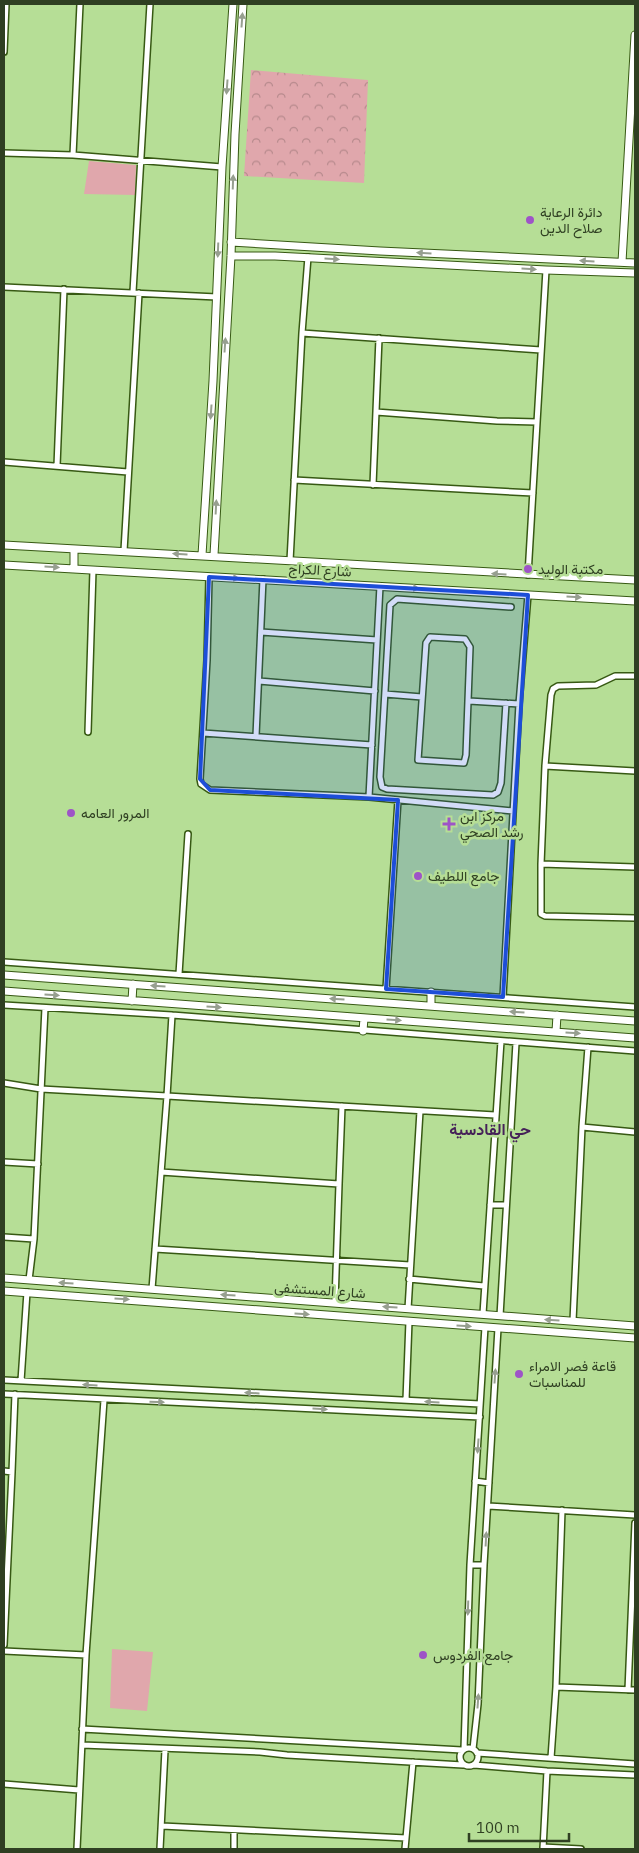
<svg xmlns="http://www.w3.org/2000/svg" width="639" height="1853" viewBox="0 0 639 1853" font-family="'IBM Plex Sans',Vazirmatn,sans-serif">
  <style>
    .grass { fill: #e0a7ac }
    .park { fill: url(#park-crowns) }
    .lines { fill: none; stroke-linecap: round; stroke-linejoin: round }
    .minor-casing { stroke: #375913; stroke-width: 8 }
    .tertiary-casing { stroke: #375913; stroke-width: 9 }
    .minor { stroke: #fff; stroke-width: 5 }
    .tertiary { stroke: #fff; stroke-width: 7 }
    .oneway { fill: #979f90 }
    .marked { fill: #1d4ed8; fill-opacity: 0.2; stroke: #1d4ed8; stroke-width: 4; stroke-linejoin: round }
    .poi-dot { fill: #9e54c7; stroke: #b6de96; stroke-width: 2 }
    .labels { text-anchor: middle; dominant-baseline: central; stroke-width: 5; stroke-linejoin: round; paint-order: stroke }
    .poi-label { font-size: 14px; fill: #2f3f22; stroke: #b6de96; text-anchor: start }
    .street-label { font-size: 14px; fill: #2f3f22; stroke: #b6de96 }
    .quarter-label { font-size: 16px; font-weight: bold; fill: #452158; stroke: #b6de96 }
  </style>
  <defs>
    <pattern id="park-crowns" width="20" height="18" patternUnits="userSpaceOnUse" patternTransform="scale(1.25)"><rect width="20" height="18" fill="#e0a7ac"/><path d="M2 6a3 3 0 1 1 6 0M12 15a3 3 0 1 1 6 0" fill="none" stroke="#b6898c"/></pattern>
  </defs>
  <rect width="100%" height="100%" fill="#b6de96"/>
  <path class="grass" d="M89,161L136,165L135,195L84,194Z
    M112,1649L153,1652L147,1711L110,1708Z"/>
  <path class="park" d="M251,70L368,80L364,183L244,176Z"/>
  <g class="lines">
    <g class="minor-casing">
      <path id="minor" d="M4,52L6,4
        M4,153L73,155L222,167
        M73,155L80,4
        M4,287L217,297
        M133,292L150,4
        M302,333L541,350
        M376,412L497,421L537,422
        M4,462L128,472
        M57,466L64,289
        M294,480L533,493
        M373,485L379,338
        M124,551L139,293
        M290,561L302,333L308,257
        M528,575L546,270
        M209,577L207,660L200,779L201,784L210,790L369,797L380,586
        M261,632L377,640
        M430,637L465,639L470,647L466,755L464,763L418,760L426,643Z
        M635,676H615L596,685L558,686L553,689L551,695L545,766L541,864V914L545,916L635,918
        M259,681L375,691
        M385,694L422,697
        M469,701L519,704
        M506,703L501,783L498,792L493,795L387,789L382,787L380,777L390,605L397,599L511,607
        M88,732L93,570
        M203,733L372,745
        M256,736L263,579
        M545,766L635,771
        M369,797L513,811
        M541,864L635,867
        M4,962L635,1007
        M179,974L188,834
        M386,989L398,800
        M503,997L519,704L528,595
        M4,1005L172,1015L635,1051
        M172,1015L167,1096L495,1115
        M4,1083L41,1089L167,1096L152,1289
        M582,1127L635,1132
        M4,1162L38,1164
        M161,1172L339,1184L335,1302
        M339,1184L342,1106
        M490,1205H506
        M4,1237L34,1239
        M155,1249L410,1265
        M409,1279L484,1286
        M29,1280L34,1239L45,1008
        M408,1309L420,1111
        M483,1314L501,1041
        M500,1316L516,1043
        M573,1321L582,1127L588,1047
        M4,1380L480,1404
        M21,1381L27,1292
        M4,1394L480,1417
        M406,1400L409,1321
        M4,1471L12,1472L15,1394
        M475,1481L489,1483
        M488,1506L635,1515
        M470,1565H484
        M4,1645L12,1472
        M4,1651L86,1655
        M556,1687L635,1690
        M628,1690L635,1523
        M82,1729L462,1750
        M82,1745L260,1752L287,1755L463,1765
        M460 1757a9 9 0 1 1 18 0a9 9 0 1 1-18 0Z
        M464,1749L470,1565L485,1327
        M473,1749L478,1704L484,1565L498,1328
        M477,1753L635,1764
        M551,1758L556,1687L562,1510
        M474,1765L547,1771L635,1775
        M4,1784L79,1790
        M162,1826L406,1838
        M543,1847L581,1849
        M77,1849L86,1655L104,1400
        M160,1849L165,1750
        M234,1849V1830
        M405,1849L413,1762
        M543,1849L547,1771"/>
    </g>
    <g class="tertiary-casing">
      <path id="tertiary" d="M231,242L380,251L635,263
        M231,256H275L546,270L635,273
        M622,262L635,35
        M4,545L635,580
        M202,555L213,381L222,167L233,4
        M214,555L231,256L235,134L243,4
        M4,565L635,601
        M74,569V549
        M4,975L635,1021
        M4,991L635,1038
        M132,1001L133,984
        M431,1006V992
        M363,1031L364,1018
        M556,1032L557,1015
        M4,1278L635,1326
        M4,1291L635,1338"/>
    </g>
    <use href="#minor" class="minor"/>
    <use href="#tertiary" class="tertiary"/>
  </g>
  <defs><path id="oneway-solid" d="M-6-.8H1V-3.2L6.5 0L1 3.2V.8H-6Z" transform="scale(1.25)"/></defs>
  <g class="oneway">
    <use href="#oneway-solid" transform="translate(242 20) rotate(-86)"/>
    <use href="#oneway-solid" transform="translate(227 87) rotate(94)"/>
    <use href="#oneway-solid" transform="translate(233 182) rotate(-88)"/>
    <use href="#oneway-solid" transform="translate(218 250) rotate(92)"/>
    <use href="#oneway-solid" transform="translate(424 253) rotate(-177)"/>
    <use href="#oneway-solid" transform="translate(332 259) rotate(3)"/>
    <use href="#oneway-solid" transform="translate(587 261) rotate(-177)"/>
    <use href="#oneway-solid" transform="translate(529 269) rotate(3)"/>
    <use href="#oneway-solid" transform="translate(225 345) rotate(-86)"/>
    <use href="#oneway-solid" transform="translate(211 412) rotate(94)"/>
    <use href="#oneway-solid" transform="translate(216 507) rotate(-87)"/>
    <use href="#oneway-solid" transform="translate(180 554) rotate(-177)"/>
    <use href="#oneway-solid" transform="translate(52 567) rotate(3)"/>
    <use href="#oneway-solid" transform="translate(499 574) rotate(-177)"/>
    <use href="#oneway-solid" transform="translate(232 578) rotate(3)"/>
    <use href="#oneway-solid" transform="translate(412 588) rotate(3)"/>
    <use href="#oneway-solid" transform="translate(574 597) rotate(3)"/>
    <use href="#oneway-solid" transform="translate(158 986) rotate(-176)"/>
    <use href="#oneway-solid" transform="translate(52 995) rotate(4)"/>
    <use href="#oneway-solid" transform="translate(337 999) rotate(-176)"/>
    <use href="#oneway-solid" transform="translate(214 1007) rotate(4)"/>
    <use href="#oneway-solid" transform="translate(517 1012) rotate(-176)"/>
    <use href="#oneway-solid" transform="translate(394 1020) rotate(4)"/>
    <use href="#oneway-solid" transform="translate(573 1033) rotate(4)"/>
    <use href="#oneway-solid" transform="translate(66 1283) rotate(-176)"/>
    <use href="#oneway-solid" transform="translate(228 1295) rotate(-176)"/>
    <use href="#oneway-solid" transform="translate(122 1299) rotate(4)"/>
    <use href="#oneway-solid" transform="translate(390 1307) rotate(-176)"/>
    <use href="#oneway-solid" transform="translate(302 1314) rotate(4)"/>
    <use href="#oneway-solid" transform="translate(552 1320) rotate(-176)"/>
    <use href="#oneway-solid" transform="translate(464 1326) rotate(4)"/>
    <use href="#oneway-solid" transform="translate(495 1376) rotate(-86)"/>
    <use href="#oneway-solid" transform="translate(90 1385) rotate(-177)"/>
    <use href="#oneway-solid" transform="translate(252 1393) rotate(-177)"/>
    <use href="#oneway-solid" transform="translate(157 1402) rotate(2)"/>
    <use href="#oneway-solid" transform="translate(432 1402) rotate(-177)"/>
    <use href="#oneway-solid" transform="translate(320 1409) rotate(3)"/>
    <use href="#oneway-solid" transform="translate(478 1446) rotate(94)"/>
    <use href="#oneway-solid" transform="translate(486 1539) rotate(-87)"/>
    <use href="#oneway-solid" transform="translate(468 1608) rotate(92)"/>
    <use href="#oneway-solid" transform="translate(478 1701) rotate(-86)"/>
  </g>
  <path class="marked" d="M209,577L528,595L503,997L386,989L398,800L210,790L200,779Z"/>
  <g class="poi-dot">
    <circle cx="530" cy="220" r="5"/>
    <circle cx="528" cy="569" r="5"/>
    <circle cx="71" cy="813" r="5"/>
    <path d="M446.5 816.5h5v5h5v5h-5v5h-5v-5h-5v-5h5z"/>
    <circle cx="418" cy="876" r="5"/>
    <circle cx="519" cy="1374" r="5"/>
    <circle cx="423" cy="1655" r="5"/>
  </g>
  <g class="labels">
    <g class="poi-label">
      <text x="540" y="212">دائرة الرعاية<tspan x="540" dy="16">صلاح الدين</tspan></text>
      <text x="538" y="569">مكتبة الوليد</text>
      <text x="81" y="813">المرور العامه</text>
      <text x="460" y="816">مركز ابن<tspan x="460" dy="16">رشد الصحي</tspan></text>
      <text x="428" y="876">جامع اللطیف</text>
      <text x="529" y="1366">قاعة فصر الامراء<tspan x="529" dy="16">للمناسبات</tspan></text>
      <text x="433" y="1655">جامع الفردوس</text>
    </g>
    <g class="street-label">
      <text transform="translate(320 570) rotate(3)">شارع الكراج</text>
      <text transform="translate(320 1290) rotate(4)">شارع المستشفى</text>
    </g>
    <g class="quarter-label">
      <text x="490" y="1129">حي القادسية</text>
    </g>
  </g>
  <rect width="639" height="1853" fill="none" stroke="#2f3f22" stroke-width="10"/>
  <path d="M469 1833v8h100v-8" fill="none" stroke="#2f3f22" stroke-width="2.5"/>
  <text x="476" y="1833" font-size="15" fill="#2f3f22" stroke="#b6de96" stroke-width="4" paint-order="stroke">100 m</text>
</svg>
